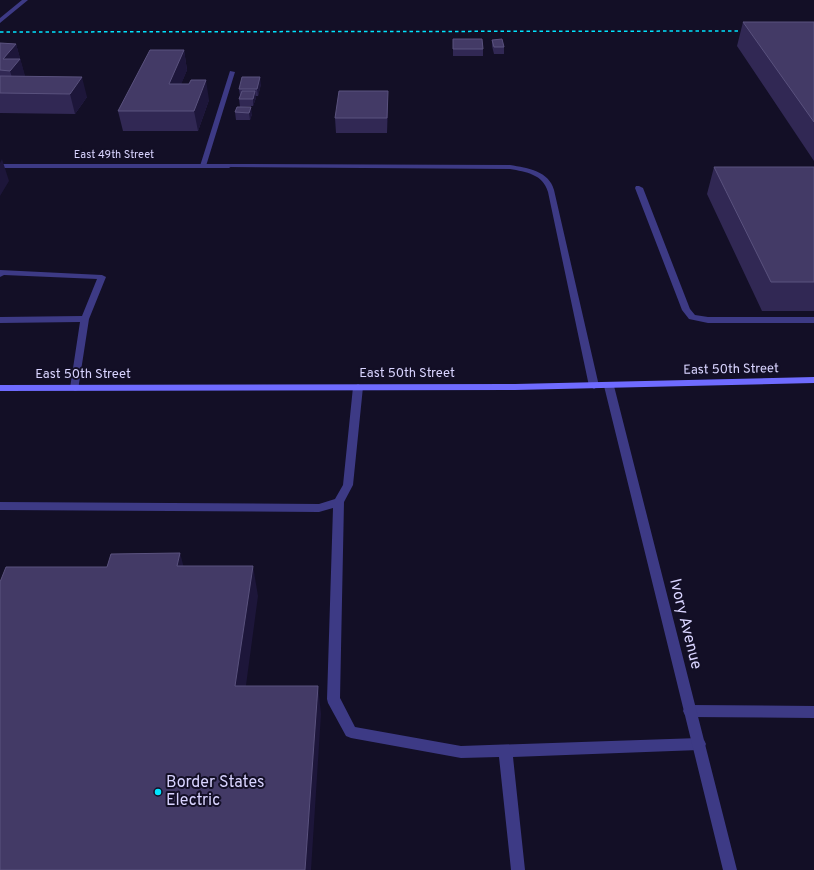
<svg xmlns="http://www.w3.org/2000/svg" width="814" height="870" viewBox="0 0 814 870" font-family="Overpass,sans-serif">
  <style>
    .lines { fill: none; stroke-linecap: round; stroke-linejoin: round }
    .lane { fill: #3d3a85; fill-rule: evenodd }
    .street { fill: #3d3a85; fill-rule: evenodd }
    .secondary { fill: #6f6bff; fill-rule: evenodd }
    .rail { stroke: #00e5ff; stroke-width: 1.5; stroke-dasharray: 3.5 3; stroke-linecap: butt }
    .wall { fill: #312854 }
    .shaded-wall { fill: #1d163a }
    .building { fill: #433a66; stroke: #5a527e }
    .poi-dot { fill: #00e5ff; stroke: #130f26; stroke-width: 1.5 }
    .labels { text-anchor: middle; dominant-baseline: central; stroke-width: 4; stroke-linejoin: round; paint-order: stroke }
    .far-street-label { font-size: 11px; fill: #d9d4ff; stroke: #130f26 }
    .street-label { font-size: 13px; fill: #d9d4ff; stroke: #130f26 }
    .near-street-label { font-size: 16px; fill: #d9d4ff; stroke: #130f26 }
    .near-poi-label { font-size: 16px; fill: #d9d4ff; stroke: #130f26; text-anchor: start }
  </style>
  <rect width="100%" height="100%" fill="#130f26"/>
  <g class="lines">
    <path class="lane" d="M230,71L235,72L206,166L201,167L200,166Z
      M229,164L510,165C528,168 549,171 554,190L599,386L594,389L589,386L548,192C543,174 526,172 510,169L227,167L226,166Z
      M636,186H639L643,188L690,309L695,315L708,317H814V323H708L689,319L682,310L635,188Z
      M0,270L102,275L106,277L89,319L78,390L75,391L70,388L80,322L0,323V317L82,316L97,279L4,275L0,277Z
      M358,384L363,387L353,485L344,502L340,698L355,727L461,746L699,738L704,740L706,744L704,748L699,750L513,757L525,870H511L499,757L461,758L351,738L346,736L328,703L327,699L333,508L319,512L0,510V502L319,504L335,499L343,485L353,387Z
      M690,705L814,706V718L690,717L685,715L683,711L685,707Z"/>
    <path class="street" d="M22,0H28L0,23V18Z
      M0,164H229L232,166L229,168H0Z
      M609,383L614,386L737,870H723L604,386Z"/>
    <path class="secondary" d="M814,377V383L515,390L0,391V385L515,384Z"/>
    <path class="rail" d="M0,32L752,31"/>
  </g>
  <path class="wall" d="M743,22H814V161L737,46Z
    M453,39L483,49V56H453Z
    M492,40L504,47V54H494L492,46Z
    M0,43L16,44L25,77L87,97L75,114L0,113Z
    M184,50L187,70L181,84L209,100L198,131H123L118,111Z
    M261,84L258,96H255L256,98L253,106L240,107L239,99L240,96L239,89Z
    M388,105L387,133H336L335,118Z
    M237,107L252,114L250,120H236L235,112Z
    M714,167H814V311H762L707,194Z"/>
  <path class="shaded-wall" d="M16,44L26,79L16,90L10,71L3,59Z
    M184,50L187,70L173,104L169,84Z
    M82,77L87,97L75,114L70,94Z
    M260,77L261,84L258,96L257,89Z
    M206,80L209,100L198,131L194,111Z
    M255,91L256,98L253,106V99Z
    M388,91V105L387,133V118Z
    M251,107L252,114L250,120L249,113Z
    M2,159L9,181L0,196V163Z
    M180,553L188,583L177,566Z
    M253,566L258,596L242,715L235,686Z
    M318,686L321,714L311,870H305Z"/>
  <path class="building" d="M743,22H814V122Z
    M453,39H482L483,49H453Z
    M502,39L504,47H494L492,40Z
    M0,43L16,44L3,59H20L10,71L0,70Z
    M150,50H184L169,84H189L191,80H206L194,111H118Z
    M0,76L82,77L70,94L0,93Z
    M242,77H260L257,89H239Z
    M242,91H255L253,99H239Z
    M339,91H388L387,118H335Z
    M237,107H251L249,113L235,112Z
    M714,167H814V282H771Z
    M180,553L177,566H253L235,686H318L305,870H0V582L6,567H107L111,554Z"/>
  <circle class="poi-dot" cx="158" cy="792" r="4"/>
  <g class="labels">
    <g class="far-street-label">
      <text x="114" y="155">East 49th Street</text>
    </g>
    <g class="street-label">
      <text transform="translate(731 370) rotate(-1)">East 50th Street</text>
      <text x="407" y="374">East 50th Street</text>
      <text x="83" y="375">East 50th Street</text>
    </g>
    <g class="near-street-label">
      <text transform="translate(685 624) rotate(76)">Ivory Avenue</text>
    </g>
    <g class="near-poi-label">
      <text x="166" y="783">Border States<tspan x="166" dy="18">Electric</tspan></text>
    </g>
  </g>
</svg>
